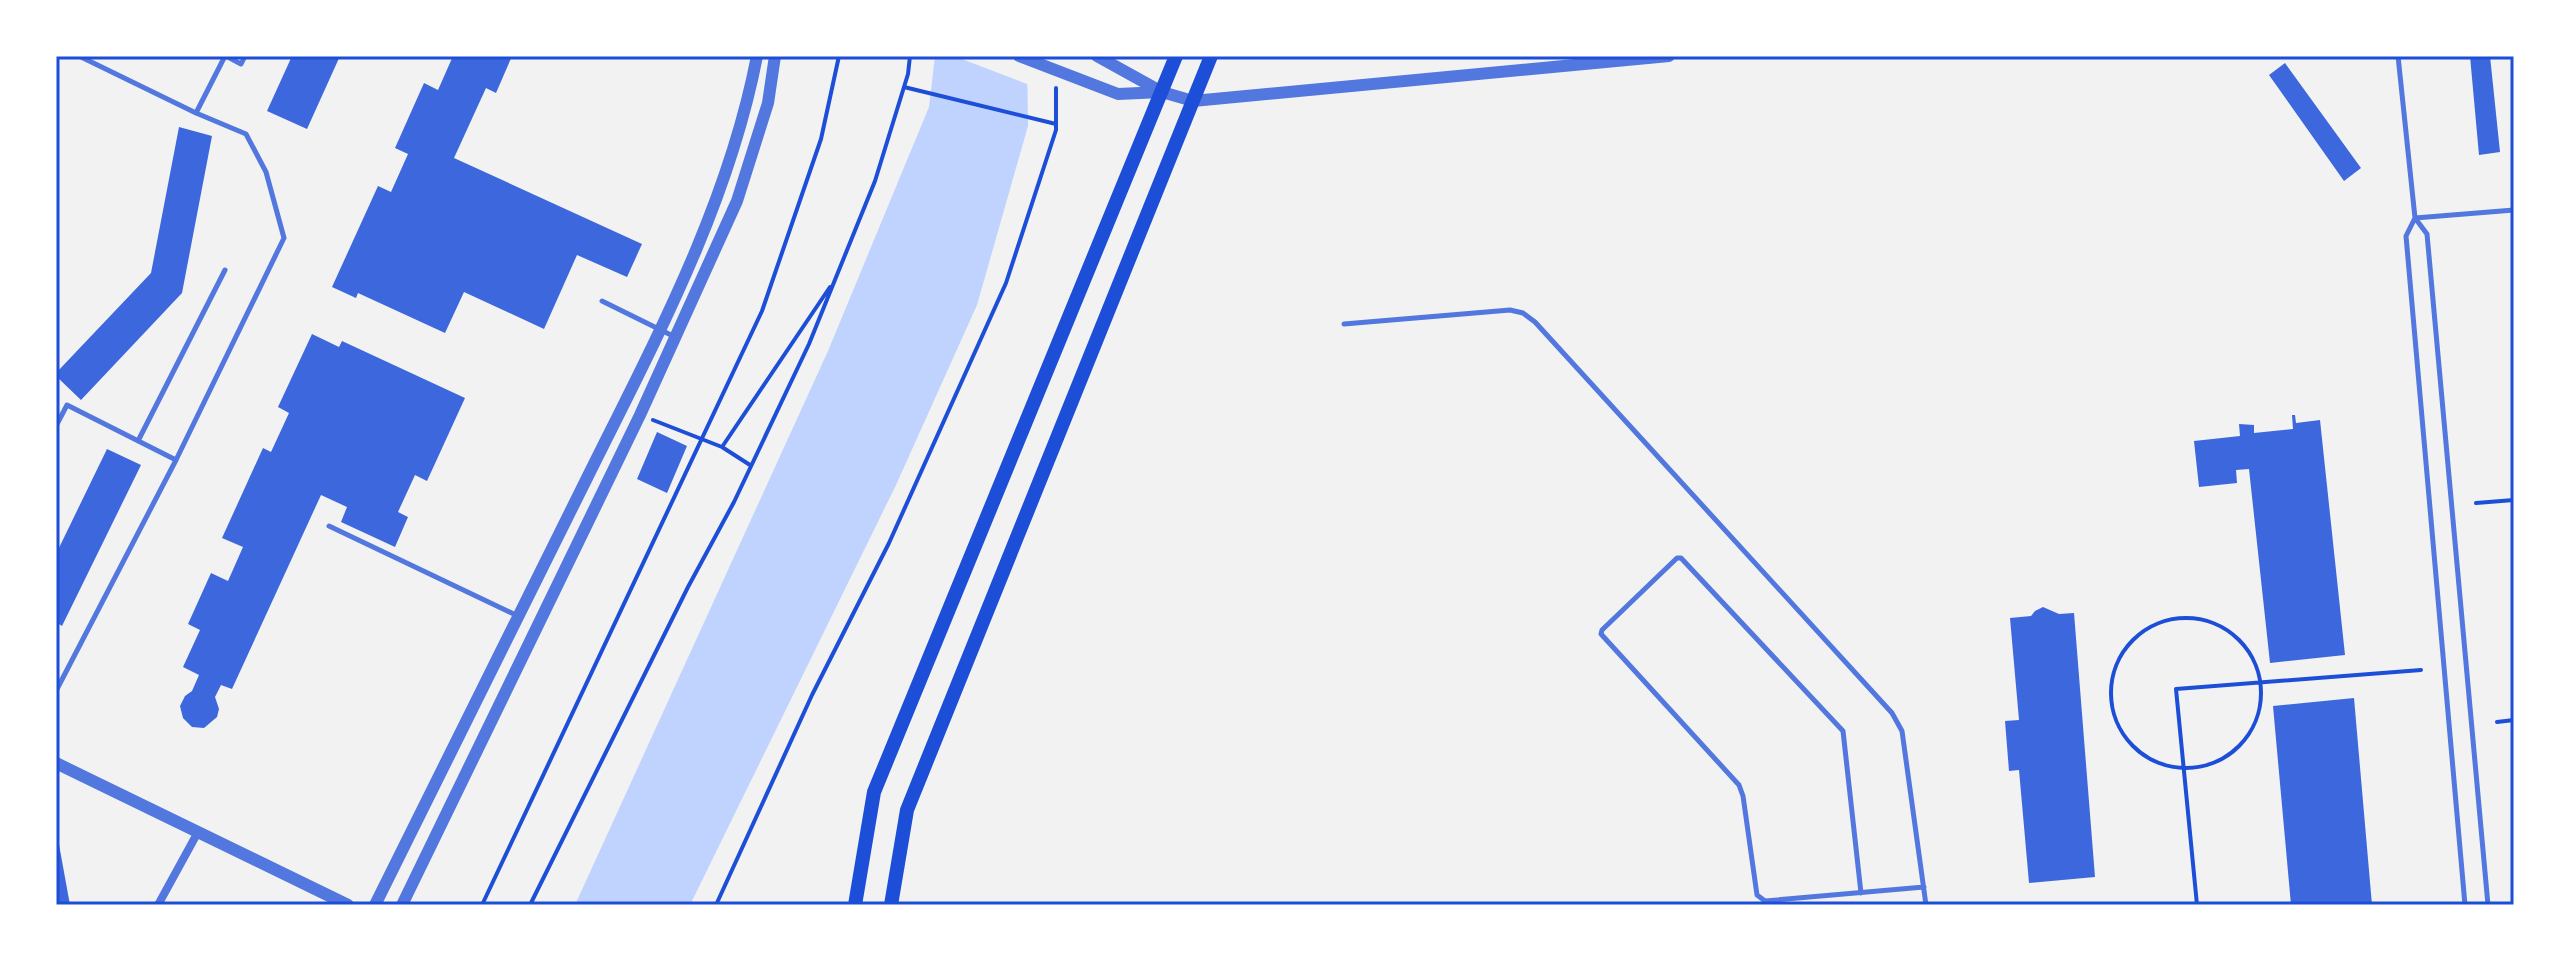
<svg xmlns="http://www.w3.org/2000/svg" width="2570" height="961" viewBox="0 0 2570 961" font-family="Georgia,serif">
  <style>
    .water { fill: #bfd3fe }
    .pier { fill: #f2f2f2 }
    .building { fill: #3d67dc }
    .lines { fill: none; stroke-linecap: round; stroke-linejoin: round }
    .path { stroke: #1d4ed8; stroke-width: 4 }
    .service { stroke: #5277de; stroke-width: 5 }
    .minor { stroke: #5277de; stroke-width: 8 }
    .tertiary { stroke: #5277de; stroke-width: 12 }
    .secondary { stroke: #1d4ed8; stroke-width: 14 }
    .neatline { fill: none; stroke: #1d4ed8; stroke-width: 3 }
  </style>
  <rect width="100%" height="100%" fill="#f2f2f2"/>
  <path class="water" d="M935,56H1027L1028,126L977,305L896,485L690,905H575L828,351L929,107Z"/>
  <path class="pier" d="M954,56H1031L1032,86Z"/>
  <path class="building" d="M292,56H340L307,129L267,111Z
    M453,56H512L496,93L486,88L454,158L642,244L627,277L577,255L544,329L464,292L445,333L358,293L356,298L332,287L378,186L391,192L408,154L395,148L424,83L438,90Z
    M2470,56H2490L2500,152L2479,155Z
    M2285,63L2361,168L2344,181L2269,75Z
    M179,127L212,136L182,293L81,400L56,376V373L151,273Z
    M312,334L339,347L342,341L465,398L427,481L415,475L398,512L408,517L395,547L341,522L347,507L321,495L232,689L221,685L215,697L219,709L217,717L204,728L192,727L183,718L180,706L185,696L192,691L199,675L183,667L200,630L188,624L211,573L228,581L243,547L222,538L263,448L271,452L289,413L278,407Z
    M2292,415H2295L2296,423L2320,420L2345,655L2270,663L2249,469L2236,470L2237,483L2199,487L2194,441L2240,436L2239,424L2254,425V433L2293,429Z
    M657,432L687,446L667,493L637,479Z
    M107,449L141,465L62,626L56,622V554Z
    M2043,607L2059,614L2074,613L2095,877L2029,883L2019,770L2009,771L2005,721L2019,720L2010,618L2031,616L2035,611Z
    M2354,698L2372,905H2291L2273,706Z
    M58,839L70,905H56Z"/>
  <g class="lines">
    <path class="path" d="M904,87L1056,124
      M653,420L722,447L830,287
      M722,447L750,465
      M2476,503L2514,500
      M2111 693a75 75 0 1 1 150 0a75 75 0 1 1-150 0Z
      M2497,722L2514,720
      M482,905L762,311L821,139L839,56
      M530,905L688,587L734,502L809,344L875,181L908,74L910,56
      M716,905L812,695L889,543L1006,283L1056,130V88
      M2197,905L2176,689L2421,670"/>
    <path class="service" d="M79,56L196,113L246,134L266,172L284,238L176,460
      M226,56L241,64L245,56
      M2398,56L2415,218L2514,210
      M196,113L225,56
      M602,301L675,337
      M1344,324L1510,310L1523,313L1535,322L1892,713L1902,731L1926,905
      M56,426L67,405L176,460L56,691
      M138,441L225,270
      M329,526L518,616
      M1861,893L1843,731L1681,558H1677L1602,630L1601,634L1739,785L1743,796L1757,895L1765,901L1924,887
      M2465,905L2406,236L2415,218L2427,234L2488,905"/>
    <path class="minor" d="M158,905L198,832"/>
    <path class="tertiary" d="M1019,56L1118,94L1162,92
      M1097,56L1162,92L1193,101L1669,56
      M56,763L348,905
      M375,905C446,762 517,619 588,476C655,341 728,206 757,56
      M402,905L640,415L737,201L768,103L775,56"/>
    <path class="secondary" d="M855,905L874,792L1176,56
      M891,905L907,810L1211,56"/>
  </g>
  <rect width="2570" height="961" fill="none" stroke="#ffffff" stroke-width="116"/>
  <rect x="58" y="58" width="2454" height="845" class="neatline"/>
</svg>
